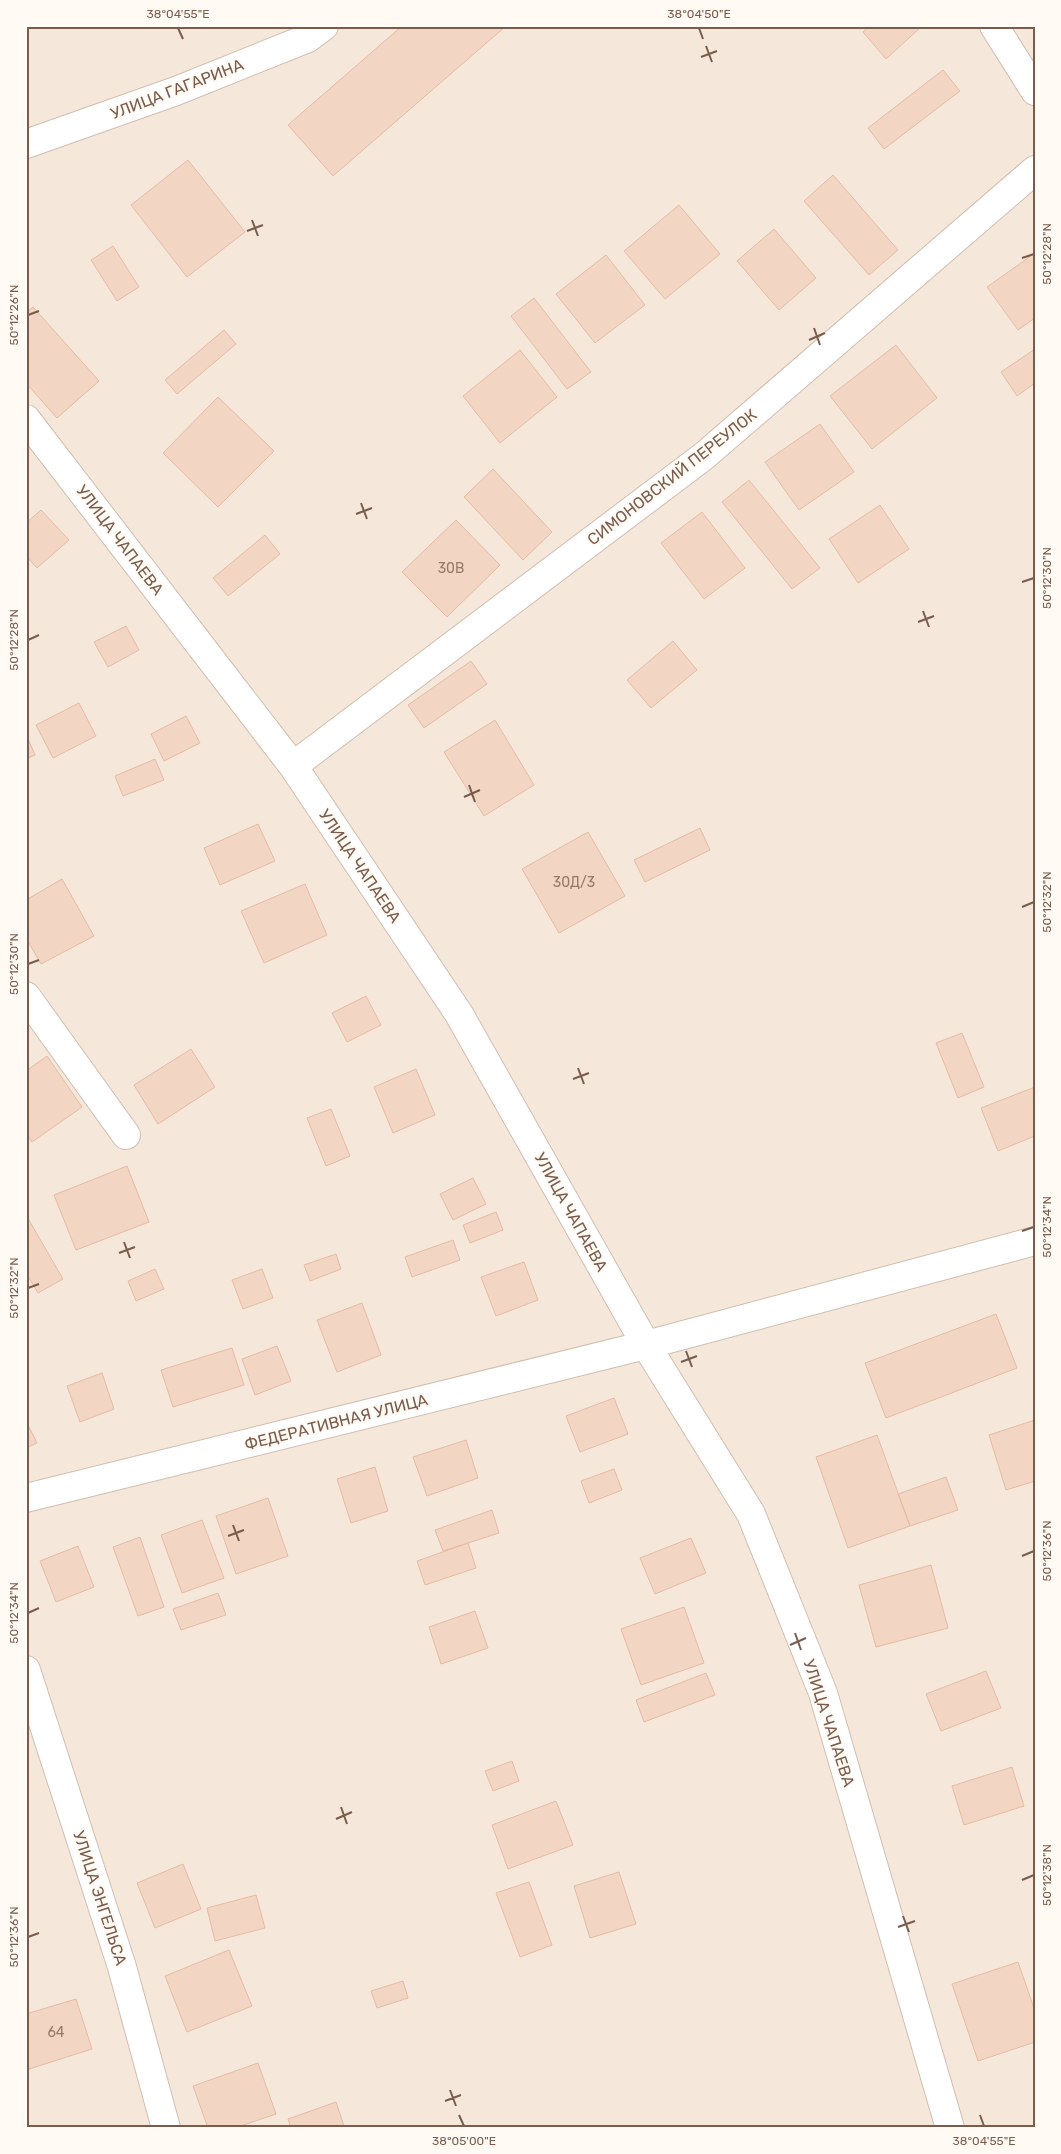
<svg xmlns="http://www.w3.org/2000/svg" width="1061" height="2154" viewBox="0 0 1061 2154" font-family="Rubik,sans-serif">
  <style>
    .residential { fill: #f5e8da }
    .building { fill: #f3d5c3; stroke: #e6bba3 }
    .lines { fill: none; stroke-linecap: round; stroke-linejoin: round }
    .street-casing { stroke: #d1beb0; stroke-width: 30 }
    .street { stroke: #fff; stroke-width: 28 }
    .ticks { fill: none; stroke: #7a5c4d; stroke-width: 2 }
    .labels { text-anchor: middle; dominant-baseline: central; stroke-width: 4; stroke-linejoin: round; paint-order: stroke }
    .number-label { font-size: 14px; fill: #987a6a }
    .street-label { font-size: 16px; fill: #7a5c4d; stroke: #fffaf3 }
    .neatline { fill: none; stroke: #7a5c4d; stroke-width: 2 }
    .ticks-label { font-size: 12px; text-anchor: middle; fill: #7a5c4d }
  </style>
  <rect width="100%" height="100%" fill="#fdf6ec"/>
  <path class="residential" d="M26,26H1035V2128H26Z"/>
  <path class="building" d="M402,26H506L333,176L288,125Z
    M869,26H921V27L886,59L863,32Z
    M943,70L960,91L884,149L868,128Z
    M188,160L245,232L187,277L131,205Z
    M833,175L898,250L869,275L804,201Z
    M679,205L720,254L665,299L624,251Z
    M774,229L816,278L779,310L737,261Z
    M113,246L139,287L117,301L91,260Z
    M1035,253V318L1018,330L987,287Z
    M606,255L645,305L595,343L556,294Z
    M534,298L591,372L567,389L511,316Z
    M33,307L99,381L57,418L26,383V313Z
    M224,330L236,344L177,394L165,380Z
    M896,345L937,398L872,449L830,396Z
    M1035,349V383L1017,396L1001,372Z
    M520,350L557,397L500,443L463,396Z
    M218,397L274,451L218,507L163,453Z
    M820,424L854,472L799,510L765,462Z
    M493,469L552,532L523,560L464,497Z
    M749,480L820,568L792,589L722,502Z
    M880,505L909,549L858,583L829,539Z
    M41,510L69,540L37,568L26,556V523Z
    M702,512L745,568L704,599L661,543Z
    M456,520L500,565L447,617L402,572Z
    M265,535L280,554L228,596L213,578Z
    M126,626L139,650L108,667L94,642Z
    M673,641L697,670L651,708L627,680Z
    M471,661L487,684L424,728L408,705Z
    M79,703L96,736L53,758L36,725Z
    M186,716L200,743L164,761L151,734Z
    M495,720L534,785L484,816L444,752Z
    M26,734L35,755L26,759Z
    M155,759L164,780L123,796L115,776Z
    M258,824L275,861L220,885L204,848Z
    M700,828L710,850L645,882L634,860Z
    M588,832L625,896L559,933L522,869Z
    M62,879L94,936L41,964L26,938V900Z
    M305,884L327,935L264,963L241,911Z
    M366,996L381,1025L347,1042L332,1013Z
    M962,1033L984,1087L958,1098L936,1043Z
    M191,1049L215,1087L158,1124L134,1085Z
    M47,1056L82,1107L32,1142L26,1134V1071Z
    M416,1069L435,1115L393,1133L374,1087Z
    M1035,1087V1136L998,1151L981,1108Z
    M331,1109L350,1156L326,1166L307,1118Z
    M127,1166L149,1222L76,1250L54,1195Z
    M473,1178L486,1204L453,1220L440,1194Z
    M496,1212L503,1230L470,1243L463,1225Z
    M26,1215L63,1279L38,1293L26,1273Z
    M453,1240L460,1260L412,1277L405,1257Z
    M336,1254L341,1269L310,1281L304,1265Z
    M524,1262L538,1300L496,1316L481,1277Z
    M155,1269L164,1289L136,1301L128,1281Z
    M262,1269L273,1298L243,1309L232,1280Z
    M362,1303L381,1355L337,1372L317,1320Z
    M996,1314L1017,1368L886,1418L865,1363Z
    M277,1346L291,1381L255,1395L242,1359Z
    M232,1348L244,1385L173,1407L161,1370Z
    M102,1373L114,1409L80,1422L67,1386Z
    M614,1398L628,1434L580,1452L566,1416Z
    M1035,1420V1481L1006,1490L989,1435Z
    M26,1421L37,1443L26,1448Z
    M877,1435L910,1526L848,1548L816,1457Z
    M466,1440L478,1478L427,1496L413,1457Z
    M375,1467L388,1511L351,1523L337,1479Z
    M614,1469L622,1490L589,1503L581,1481Z
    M946,1477L958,1510L910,1526L898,1494Z
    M268,1498L288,1556L236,1574L216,1516Z
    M492,1510L499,1533L443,1551L435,1530Z
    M202,1520L224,1578L182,1593L161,1535Z
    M140,1537L164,1607L138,1616L113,1547Z
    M691,1538L706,1573L655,1594L640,1558Z
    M468,1543L476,1568L425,1585L417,1561Z
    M78,1546L94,1587L56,1602L40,1561Z
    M931,1565L948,1628L876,1647L859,1585Z
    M218,1593L226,1615L181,1630L173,1609Z
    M684,1607L704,1663L641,1685L621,1629Z
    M475,1611L488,1648L441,1664L429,1627Z
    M986,1671L1001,1708L941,1731L926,1694Z
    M706,1673L715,1695L644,1722L636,1700Z
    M512,1761L519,1781L493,1791L485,1771Z
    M1012,1767L1024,1806L964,1825L952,1786Z
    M556,1801L573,1845L508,1869L492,1825Z
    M183,1864L201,1909L155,1928L137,1883Z
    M619,1872L636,1924L590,1938L574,1886Z
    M529,1882L552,1945L520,1957L496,1893Z
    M256,1895L265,1928L215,1941L207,1908Z
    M229,1950L252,2006L187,2032L165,1976Z
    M1018,1962L1035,2011V2042L978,2061L952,1984Z
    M403,1981L408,1998L377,2008L371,1991Z
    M76,1999L92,2049L29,2069L26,2060V2014Z
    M258,2063L276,2114L235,2128H208L193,2086Z
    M336,2102L344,2126L291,2128L288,2119Z"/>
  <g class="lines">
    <g class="street-casing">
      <path id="street" d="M994,26L1035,91
        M26,144L176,91L308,38L324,26
        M26,419L293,766L459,1014L646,1345L751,1514L823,1693L950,2128
        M293,766L704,456L1035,170
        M26,996L126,1135
        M26,1498L646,1345L1035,1241
        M26,1670L122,1967L166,2128"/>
    </g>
    <use href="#street" class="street"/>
  </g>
  <path class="ticks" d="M178,28L183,39M699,28L703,39M706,46L712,62M701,57L717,51M252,220L258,236M247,231L263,225M1022,258L1034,254M28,315L39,311M814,328L820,345M809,340L825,333M361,503L367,519M356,514L372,508M1022,582L1034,578M923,611L929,627M918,622L934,616M28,640L39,635M469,785L475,802M464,797L480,790M1022,907L1034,902M28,964L39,960M578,1068L584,1084M573,1079L589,1073M1022,1231L1034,1227M124,1242L130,1258M119,1253L135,1247M28,1288L39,1284M686,1351L692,1367M681,1362L697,1356M233,1525L239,1541M228,1536L244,1530M1022,1556L1034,1551M28,1613L39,1608M795,1633L801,1650M790,1645L806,1638M341,1807L347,1824M336,1819L352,1812M1022,1880L1034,1875M903,1916L909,1932M898,1927L915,1921M28,1937L39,1933M450,2090L456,2106M445,2101L461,2095M459,2115L464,2126M980,2115L984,2126"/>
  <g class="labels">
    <g class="number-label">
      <text x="451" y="568">30В</text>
      <text x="574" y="882">30Д/3</text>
      <text x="56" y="2032">64</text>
    </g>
    <g class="street-label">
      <text transform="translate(177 89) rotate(-21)">УЛИЦА ГАГАРИНА</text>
      <text transform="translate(672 477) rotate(-38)">СИМОНОВСКИЙ ПЕРЕУЛОК</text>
      <text transform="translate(120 540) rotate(53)">УЛИЦА ЧАПАЕВА</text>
      <text transform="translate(360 866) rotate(56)">УЛИЦА ЧАПАЕВА</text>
      <text transform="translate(571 1212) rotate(61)">УЛИЦА ЧАПАЕВА</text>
      <text transform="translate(336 1422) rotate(-14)">ФЕДЕРАТИВНАЯ УЛИЦА</text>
      <text transform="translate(829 1723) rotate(72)">УЛИЦА ЧАПАЕВА</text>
      <text transform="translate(100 1898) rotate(72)">УЛИЦА ЭНГЕЛЬСА</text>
    </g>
  </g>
  <rect width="1061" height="2154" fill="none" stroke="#fffaf3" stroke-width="55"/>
  <rect x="28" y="28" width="1006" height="2098" class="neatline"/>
  <g class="ticks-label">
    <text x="178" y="18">38°04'55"E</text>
    <text x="699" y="18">38°04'50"E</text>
    <text transform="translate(1047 254) rotate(-90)" y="4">50°12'28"N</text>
    <text transform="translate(14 315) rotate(-90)" y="4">50°12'26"N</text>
    <text transform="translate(1047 578) rotate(-90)" y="4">50°12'30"N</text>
    <text transform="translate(14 640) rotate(-90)" y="4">50°12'28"N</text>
    <text transform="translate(1047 902) rotate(-90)" y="4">50°12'32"N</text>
    <text transform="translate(14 964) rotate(-90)" y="4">50°12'30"N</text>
    <text transform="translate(1047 1227) rotate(-90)" y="4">50°12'34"N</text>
    <text transform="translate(14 1288) rotate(-90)" y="4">50°12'32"N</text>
    <text transform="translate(1047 1551) rotate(-90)" y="4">50°12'36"N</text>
    <text transform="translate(14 1613) rotate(-90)" y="4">50°12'34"N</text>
    <text transform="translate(1047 1875) rotate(-90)" y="4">50°12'38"N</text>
    <text transform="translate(14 1937) rotate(-90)" y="4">50°12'36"N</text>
    <text x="464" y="2145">38°05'00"E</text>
    <text x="984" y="2145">38°04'55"E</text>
  </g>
</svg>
